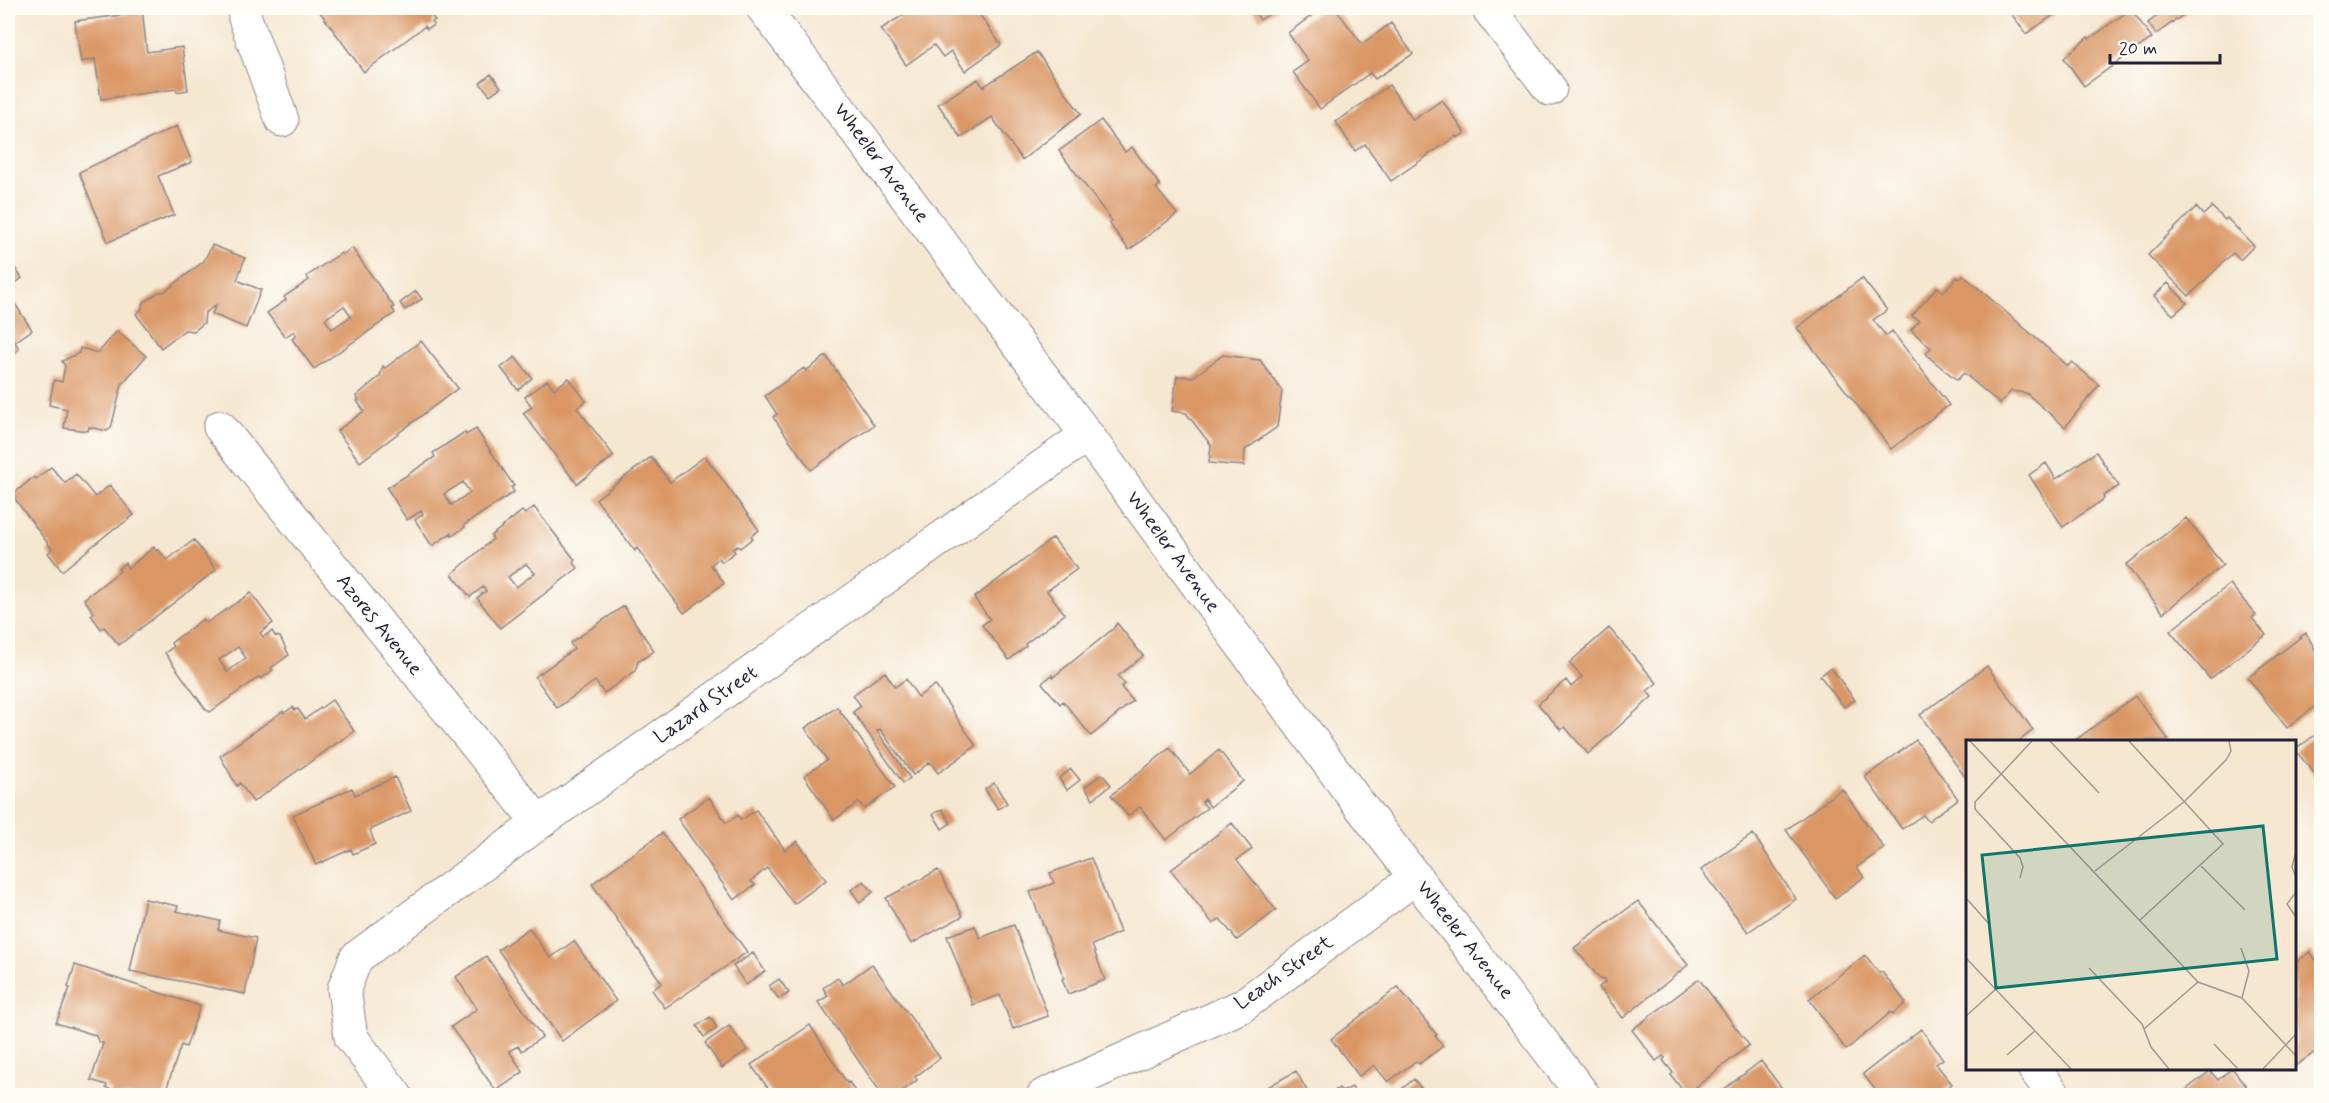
<svg xmlns="http://www.w3.org/2000/svg" width="2329" height="1103" viewBox="0 0 2329 1103" font-family="Mynerve,sans-serif">
  <style>
    .building { fill: #da9765; fill-rule: evenodd }
    .lines { fill: none; stroke-linecap: round; stroke-linejoin: round }
    .street-casing { stroke: #8c8486; stroke-width: 35 }
    .street { stroke: #fff; stroke-width: 33 }
    .labels { text-anchor: middle; dominant-baseline: central; stroke-width: 5; stroke-linejoin: round; paint-order: stroke }
    .street-label { font-size: 20px; fill: #22223b; stroke: #fdfcf7 }
    .inset-road { fill: none; stroke: #a19894; stroke-width: 1.5 }
    .view { fill: #0f766e; fill-opacity: 0.15; stroke: #0f766e; stroke-width: 3 }
    .inset-edge { fill: none; stroke: #22223b; stroke-width: 3 }
  </style>
  <rect width="100%" height="100%" fill="#fdfcf7"/>
  <filter id="ink" filterUnits="userSpaceOnUse"><feTurbulence type="fractalNoise" baseFrequency=".0167" numOctaves="2"/><feDisplacementMap in="SourceGraphic" scale="12" xChannelSelector="R" yChannelSelector="G"/><feConvolveMatrix kernelMatrix="1 2 1 2 8 2 1 2 1" color-interpolation-filters="sRGB"/></filter>
  <filter id="wash" filterUnits="userSpaceOnUse"><feTurbulence type="fractalNoise" baseFrequency=".008" numOctaves="4" result="noise"/><feDisplacementMap in="SourceGraphic" scale="24" xChannelSelector="R" yChannelSelector="G"/><feGaussianBlur stdDeviation="1.35" result="paint"/><feColorMatrix in="noise" values="0 0 0 0 0 0 0 0 0 0 0 0 0 0 0 0 0 1.4 0 .05"/><feComposite in="paint" operator="in"/></filter>
  <g filter="url(#wash)">
    <rect width="100%" height="100%" fill="#f5e7d0"/>
    <g id="blocks">
      <path class="building" d="M317,8H425L435,20L432,22L434,25L427,29L425,26L364,72Z
        M914,8H975L1001,45L965,71L951,51L943,57L934,45L906,65L881,29Z
        M1251,8H1278L1260,20Z
        M1322,8H1335L1362,44L1391,23L1413,54L1375,79L1370,73L1320,109L1293,72L1308,61L1288,33Z
        M2007,8H2051L2055,14L2026,34Z
        M2149,8H2193L2156,34L2148,23L2157,16Z
        M142,9L147,52L182,47L188,90L177,92L176,89L101,99L95,59L81,62L75,21L129,14L128,11Z
        M2131,9L2152,38L2084,86L2064,58L2088,37L2089,39Z
        M1037,52L1081,114L1022,160L992,117L961,138L938,104L978,79L983,87Z
        M491,74L501,87L490,95L480,83Z
        M1389,85L1413,120L1442,100L1465,133L1457,138L1456,136L1391,181L1365,144L1355,151L1336,122Z
        M1101,120L1125,152L1132,147L1160,185L1156,188L1177,214L1129,250L1109,223L1112,221L1059,151Z
        M177,126L192,162L158,176L174,215L108,242L79,172Z
        M2196,207L2203,215L2212,207L2225,220L2227,218L2254,246L2240,260L2233,253L2189,296L2148,255Z
        M212,245L245,258L237,280L261,290L246,328L212,314L216,305L205,313L204,323L194,331L185,330L161,348L136,314L142,309V304L159,292H164L204,261Z
        M352,248L394,307L392,308L395,313L314,369L292,339L296,335L294,331L285,337L267,313L286,300L284,297L309,280L307,276L341,253L342,255ZM344,306L351,316L332,329L325,319Z
        M8,258L22,278L8,289Z
        M1963,275L2068,366L2072,362L2099,385L2065,427L2026,393L2011,391L2000,404L1964,373L1957,380L1931,359L1926,353L1931,348L1911,330L1919,321L1912,316L1937,287L1943,292L1957,277L1959,279Z
        M1862,278L1887,310L1873,320L1886,336L1892,331L1949,405L1891,449L1797,328Z
        M2168,283L2187,303L2173,315L2154,296Z
        M416,291L422,299L405,310L400,303Z
        M8,293L32,330L15,342L19,349L8,357Z
        M117,331L146,356L122,384L111,428L107,431L89,427L88,431L64,428L67,409L49,405L54,380L62,382L65,366L62,361L79,353L80,348L98,353Z
        M421,341L458,388L360,462L337,431L364,411L357,401L359,400L356,396L380,376L383,366L385,368Z
        M1223,355L1260,360L1282,391L1277,427L1245,450L1244,466L1209,463L1211,445L1186,413L1172,411L1177,376L1193,377Z
        M826,356L874,425L811,470L773,417L777,414L765,396L804,368L806,371Z
        M515,357L532,378L518,390L501,368Z
        M569,378L586,401L577,408L614,456L577,484L523,413L532,407L525,397L547,380L554,389Z
        M476,429L514,486L511,487L514,492L464,525L465,527L452,536L451,533L432,546L415,520L423,514L421,511L407,520L387,488L435,457L433,453L465,432L466,435ZM463,482L470,493L451,505L444,494Z
        M2096,452L2119,486L2103,496L2104,499L2063,527L2029,475L2046,463L2056,479Z
        M705,456L759,530L751,536L753,538L740,548L738,546L733,549L735,552L722,562L719,558L711,565L724,583L684,613L637,548L635,551L596,499L651,457L670,482Z
        M51,467L65,483L76,474L95,497L110,485L134,515L117,528L116,527L62,571L48,553L52,549L12,495L34,477L36,479Z
        M534,507L575,560L573,562L578,568L500,628L477,598L486,591L483,587L470,597L452,574L493,539L491,536L522,511L525,514ZM526,564L535,573L516,587L508,577Z
        M2186,518L2223,565L2163,613L2126,565Z
        M1053,538L1077,569L1047,591L1065,614L1025,644L1026,646L1009,660L982,625L990,619L974,598Z
        M194,540L216,570L119,645L104,627L101,629L91,615L94,613L84,599L120,571L118,569L125,563L128,568L154,547L156,551L158,549L167,560Z
        M2230,584L2256,615L2252,618L2266,635L2210,679L2170,631Z
        M251,593L273,623L260,633L263,637L272,631L275,636L280,637L289,655L271,668L273,670L261,679L259,677L210,712L206,710L165,653L173,647L171,643L203,619L206,623ZM238,647L246,658L227,672L219,660Z
        M624,606L654,651L638,662L635,671L604,693L595,681L557,708L535,677L574,649L570,643Z
        M1117,623L1143,656L1118,676L1125,684L1121,687L1133,701L1091,736L1063,701L1060,704L1042,683L1052,675L1053,677L1113,629Z
        M1609,628L1657,683L1647,691L1652,697L1588,754L1565,727L1561,730L1538,704L1566,680L1571,687L1582,677L1569,663Z
        M2306,633L2322,662V701L2287,728L2248,678Z
        M1987,666L2033,730L2018,742H1968V781L1920,715Z
        M1831,668L1855,700L1844,707L1820,676Z
        M885,672L895,687L906,679L918,697L935,685L976,746L938,773L930,762L913,775L880,729L877,731L910,778L903,783L853,712L861,706L853,695Z
        M2135,696L2169,740L2073,742Z
        M332,700L354,731L253,802L240,783L237,786L220,756L283,711L284,713L293,707L295,710L298,709L305,719Z
        M837,707L895,787L864,809L859,802L834,820L804,776L827,760L805,728Z
        M2322,730V783L2295,750Z
        M1916,740L1958,799L1928,821L1923,815L1902,829L1865,777Z
        M1170,748L1190,774L1219,750L1243,781L1210,807L1205,799L1202,802L1207,808L1166,840L1140,807L1128,816L1111,795Z
        M1071,769L1080,780L1067,790L1059,778Z
        M1102,774L1111,785L1093,799L1085,787Z
        M395,777L411,811L370,830L375,844L353,854L351,849L316,865L293,815L352,788L355,795Z
        M994,783L1007,803L998,809L985,789Z
        M1842,789L1884,848L1857,867L1864,877L1835,898L1786,830Z
        M709,797L726,823L738,815L741,820L756,810L785,850L797,841L826,880L794,904L767,868L751,881L755,885L734,900L678,819Z
        M942,809L951,823L942,829L933,814Z
        M1232,823L1252,849L1237,860L1276,910L1237,940L1220,919L1213,924L1171,870Z
        M662,833L747,952L665,1008L652,990L662,983L592,884Z
        M1753,834L1796,899L1748,932L1701,870Z
        M1091,858L1120,932L1092,945L1105,980L1068,994L1062,979L1064,978L1030,892L1054,883L1050,873Z
        M938,870L963,916L911,944L886,898Z
        M864,881L873,892L860,903L851,890Z
        M145,899L178,906L176,911L220,921L218,930L256,938L245,994L130,971Z
        M1638,901L1688,965L1623,1018L1599,987L1605,982L1603,978L1601,980L1574,948Z
        M1014,925L1048,1016L1013,1029L1000,995L973,1005L947,936L975,926L980,938Z
        M529,928L550,958L574,941L616,1001L562,1041L498,950Z
        M2310,952L2322,968V1047L2295,1066L2294,964Z
        M753,953L765,971L746,985L733,966Z
        M1865,955L1879,973L1882,972L1906,1003L1893,1014L1891,1012L1846,1050L1809,999Z
        M486,956L542,1037L522,1051L518,1046L509,1051L523,1072L496,1091L451,1027L477,1009L456,977Z
        M872,964L940,1058L915,1077L917,1080L896,1096H883L818,1002L828,996L823,988L838,978L843,985Z
        M75,965L200,1006L186,1047L181,1045L164,1096H110L112,1090L106,1088L107,1085L91,1080L103,1043L99,1042L95,1035L56,1023L70,988L68,987Z
        M779,979L789,993L779,999L769,986Z
        M1699,979L1749,1045L1686,1095L1671,1075L1673,1073L1663,1060L1665,1058L1663,1056L1656,1061L1632,1030Z
        M1398,987L1437,1035L1435,1036L1443,1046L1419,1064L1416,1061L1388,1082L1374,1065L1359,1076L1331,1039Z
        M710,1017L717,1028L704,1037L697,1026Z
        M810,1025L847,1083L849,1082L858,1096H774L751,1065Z
        M729,1026L747,1050L722,1068L705,1043Z
        M1921,1029L1943,1059L1936,1064L1952,1084L1937,1096H1880L1863,1074Z
        M1761,1061L1788,1096H1715Z
        M2232,1068L2254,1096H2178L2210,1071L2218,1080Z
        M1296,1071L1310,1096H1268L1264,1089Z
        M1414,1079L1427,1096H1393Z
        M1352,1087L1357,1096H1326L1339,1088L1342,1092Z"/>
    </g>
  </g>
  <g filter="url(#ink)">
    <use href="#blocks" fill-opacity="0" stroke="#8c8486" stroke-width="1.5"/>
    <g class="lines">
      <g class="street-casing">
        <path id="street" d="M244,8L245,18L282,120
          M763,8L1087,435L1355,799L1584,1096
          M1488,8L1550,89
          M220,427L539,823
          M2034,1068L2055,1096
          M396,1096L351,1037L344,989L356,958L539,823L1087,435
          M1043,1096L1242,1006L1416,877"/>
      </g>
      <use href="#street" class="street"/>
    </g>
  </g>
  <g class="labels">
    <g class="street-label">
      <text transform="translate(881 163) rotate(53)">Wheeler Avenue</text>
      <text transform="translate(1173 552) rotate(54)">Wheeler Avenue</text>
      <text transform="translate(379 625) rotate(51)">Azores Avenue</text>
      <text transform="translate(706 705) rotate(-35)">Lazard Street</text>
      <text transform="translate(1465 940) rotate(52)">Wheeler Avenue</text>
      <text transform="translate(1284 973) rotate(-35)">Leach Street</text>
    </g>
  </g>
  <g transform="translate(1966 740)">
    <rect width="330" height="330" fill="#f5e7d0"/>
    <path class="inset-road" d="M4,1L232,242L276,258L330,316M84,1L133,53M163,1L257,104L174,180M330,111L326,127L330,137M235,126L279,170M129,131L219,61L260,20L265,11L263,1M54,138L57,127L54,118L9,69V62L66,1M330,152L321,164L330,177M0,158L24,185M275,208L283,231L276,258M0,218L105,329M123,228L176,284L185,307L203,329M0,276L30,249M178,289L232,242M248,304L272,329M41,315L69,291M297,329L330,294"/>
    <path class="view" d="M297,86L311,219L30,248L16,115Z"/>
    <rect width="330" height="330" class="inset-edge"/>
  </g>
  <rect width="2329" height="1103" fill="none" stroke="#fdfcf7" stroke-width="30"/>
  <path d="M2110 54v9h110v-9" fill="none" stroke="#22223b" stroke-width="3"/>
  <text x="2119" y="54" font-size="18" fill="#22223b" stroke="#fdfcf7" stroke-width="4.5" paint-order="stroke">20 m</text>
</svg>
